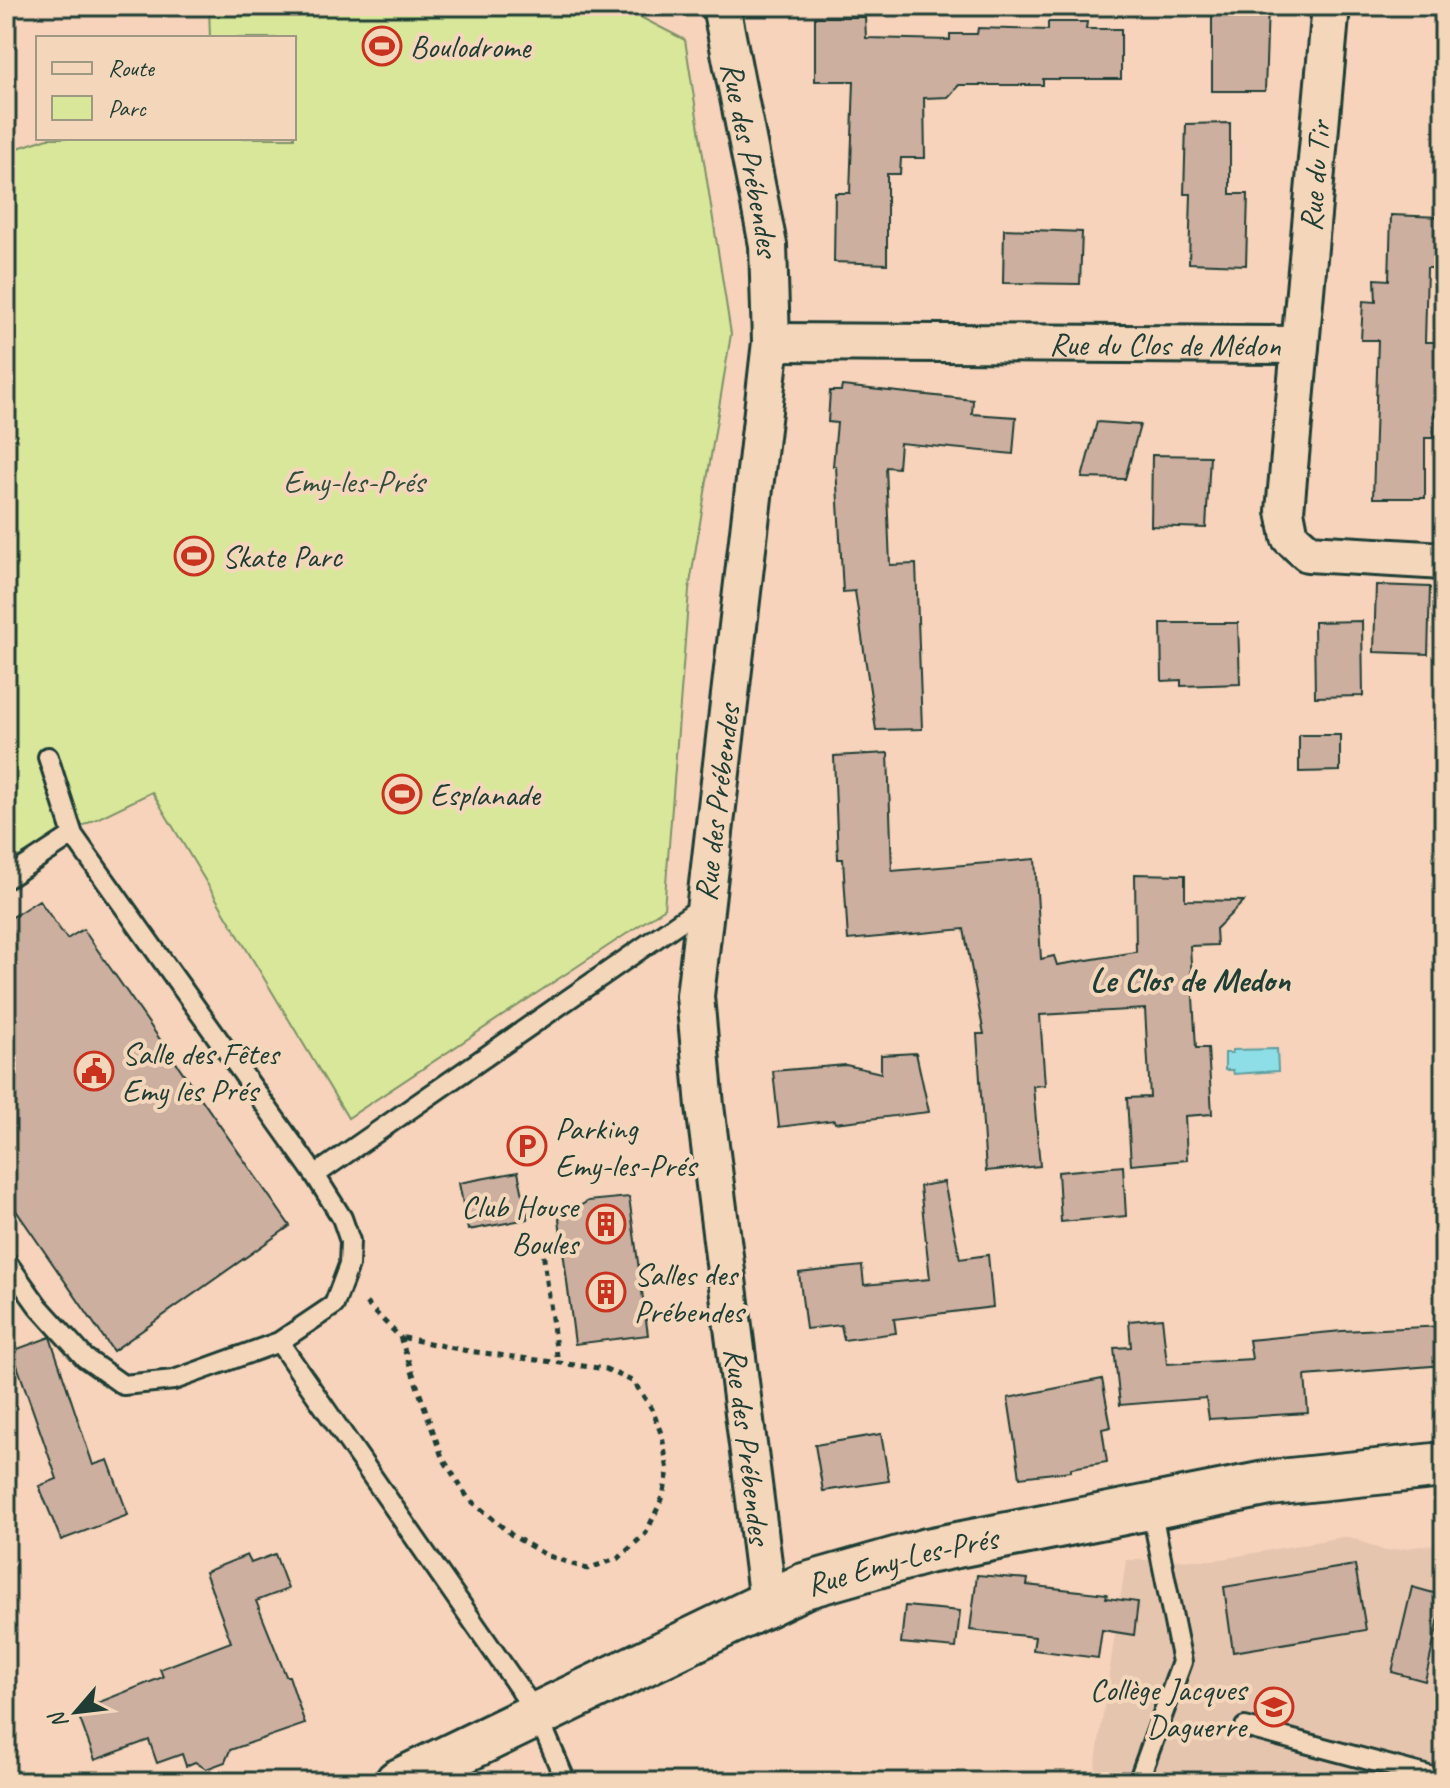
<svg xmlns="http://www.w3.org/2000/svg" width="1450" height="1788" viewBox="0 0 1450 1788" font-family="Caveat,sans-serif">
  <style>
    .built { fill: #e6c5af }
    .green { fill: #d9e79a; stroke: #7c9267; stroke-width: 2 }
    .water { fill: #8ddee6; stroke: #619e9f; stroke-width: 2 }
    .building { fill: #cdafa0; stroke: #1f3d34; stroke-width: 2 }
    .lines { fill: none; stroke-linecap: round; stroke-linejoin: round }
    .lane-casing { stroke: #1f3d34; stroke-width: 24 }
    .street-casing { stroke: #1f3d34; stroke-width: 42 }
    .secondary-casing { stroke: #1f3d34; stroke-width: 50 }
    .path { stroke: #1f3d34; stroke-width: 5; stroke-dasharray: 6 6; stroke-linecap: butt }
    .lane { stroke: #f4d6ba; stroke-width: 18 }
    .street { stroke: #f4d6ba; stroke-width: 36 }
    .secondary { stroke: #f4d6ba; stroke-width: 44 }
    .labels { text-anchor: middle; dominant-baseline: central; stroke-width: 8; stroke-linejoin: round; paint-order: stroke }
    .poi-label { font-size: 32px; fill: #1f3d34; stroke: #f4d6ba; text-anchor: start }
    .street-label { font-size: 32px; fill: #1f3d34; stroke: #f4d6ba }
    .park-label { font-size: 32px; fill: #324e3e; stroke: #f4d6ba }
    .neighbourhood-label { font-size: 34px; font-weight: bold; fill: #1f3d34; stroke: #f4d6ba }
  </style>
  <rect width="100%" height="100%" fill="#f6d3ba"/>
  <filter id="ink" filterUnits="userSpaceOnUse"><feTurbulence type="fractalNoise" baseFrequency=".0125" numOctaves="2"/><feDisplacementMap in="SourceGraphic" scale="16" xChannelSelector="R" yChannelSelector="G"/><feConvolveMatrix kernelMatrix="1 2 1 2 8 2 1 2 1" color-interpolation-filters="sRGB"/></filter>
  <g filter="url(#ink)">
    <path class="built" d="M1342,1537H1350L1385,1551L1444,1543V1782H1093L1126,1560H1216Z"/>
    <path class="green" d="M209,6H619L685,40L731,334L689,590L664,909L348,1118L152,792L6,863V152L48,138H294V38H210Z"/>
    <path class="water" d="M1277,1049L1278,1071L1234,1074L1233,1070H1225V1053H1232V1050Z"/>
    <path class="building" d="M1212,6H1268L1265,91H1212Z
      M815,17H865L866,38L950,40V34H977L978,28L1048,30V22H1087L1086,29H1121V79H1043V85H959L948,97L924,98L925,158H901L900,174H887V264L834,262L835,193H850L854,81H815Z
      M1230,123V194H1248L1246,265L1189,263L1191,194H1184L1186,124Z
      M1391,215L1441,217L1438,268H1427L1425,342H1437L1434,438H1425V498H1373L1378,340H1361L1363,301L1376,302L1375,279L1389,280Z
      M1004,229L1082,232L1080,284L1003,283Z
      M842,386L973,400L972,414L1016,417L1013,454L900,443L898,468L886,467L890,565L916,564L922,729L876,730L855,591L843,592L836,466H833L837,423L828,422L830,391H841Z
      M1097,422L1140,425L1125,479L1082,478Z
      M1152,455L1210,456L1206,528L1151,526Z
      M1376,585L1430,587L1428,654L1374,652Z
      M1362,621L1363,696L1315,697L1314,622Z
      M1161,623H1238L1240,684L1181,686V680L1162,681Z
      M1299,735H1340V771L1299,772Z
      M888,753L892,871L1035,859L1041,959L1054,956L1057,965L1136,952L1135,874L1185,875V900L1244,901L1216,929L1217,945L1190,946L1196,1048H1208L1212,1114L1185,1116L1187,1160L1131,1165L1127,1098L1150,1097L1145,1009L1040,1015L1045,1085L1033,1086L1040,1166L986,1171L977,1034H984L964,929L848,940L843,859H838L834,756Z
      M39,900L67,939L83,929L290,1226L113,1351L6,1196V921Z
      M916,1053L929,1112L835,1123L834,1120L779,1127L773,1071L846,1065L881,1073V1055Z
      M1123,1166L1126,1216L1061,1222L1058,1172Z
      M518,1172L528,1219L468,1230L459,1183Z
      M944,1182L960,1259L988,1255L993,1307L894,1319L896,1333L844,1340L841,1325L806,1329L799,1273L862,1266L864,1285L930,1279L920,1186Z
      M629,1197L648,1335L575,1344L559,1219L588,1201Z
      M1162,1318L1167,1364L1252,1359L1249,1340L1342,1331L1444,1326V1365L1305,1376L1308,1413L1209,1419L1206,1398L1120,1405L1114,1348L1131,1347L1129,1321Z
      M50,1337L93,1465L108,1460L128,1515L61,1540L39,1486L57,1479L12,1351Z
      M1102,1379L1111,1427L1102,1429L1107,1462L1071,1468V1471L1020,1477L1008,1398Z
      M881,1434L889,1481L823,1491L815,1445Z
      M275,1554L288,1589L256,1601L286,1676H289L305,1724L230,1750L225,1762L206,1769L195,1762L186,1766L182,1754L157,1763L149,1740L95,1760L77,1711L163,1677L160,1669L231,1642L205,1572L247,1555L251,1563Z
      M1355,1565L1366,1630L1233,1652L1224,1587Z
      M977,1575L1028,1579L1027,1585L1107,1594L1106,1598L1138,1602L1134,1635L1102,1630L1098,1658L1033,1650L1035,1637L970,1630Z
      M1412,1587L1444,1596L1425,1681L1392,1672Z
      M905,1606L960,1611L956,1648L901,1643Z"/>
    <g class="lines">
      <g class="lane-casing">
        <path id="lane" d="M48,757L73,835L315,1175L342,1218L350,1241L349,1265L334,1305L279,1342L537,1714L566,1782
          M6,879L73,835
          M315,1175L704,905
          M6,1261L38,1306L85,1358L123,1385L174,1380L279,1342
          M1245,1727L1444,1780
          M1138,1782L1182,1662L1151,1508"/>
      </g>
      <g class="street-casing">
        <g id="street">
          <path id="s1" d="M721,6L768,245L771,342L695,996L705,1106L768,1602"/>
          <path d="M1331,6L1285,511L1290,537L1308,553L1444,561"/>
          <path id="s2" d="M771,342L1300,345"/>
        </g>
      </g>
      <g class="secondary-casing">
        <g id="secondary">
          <path id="s3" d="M398,1782L804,1586L927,1551L1270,1483L1444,1465"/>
        </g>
      </g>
      <path class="path" d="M601,6L623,9L629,6
        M542,1244L558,1363
        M366,1303L400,1337L442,1457L468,1498L513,1536L546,1555L587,1569L619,1558L646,1533L663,1497L668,1471L662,1436L652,1409L634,1382L606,1369L468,1351L400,1337"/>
      <use href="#lane" class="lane"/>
      <use href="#street" class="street"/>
      <use href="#secondary" class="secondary"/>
    </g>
  </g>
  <defs>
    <g id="stadium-ring" transform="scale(2)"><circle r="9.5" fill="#f4d6ba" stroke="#c8321e" stroke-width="1.5"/><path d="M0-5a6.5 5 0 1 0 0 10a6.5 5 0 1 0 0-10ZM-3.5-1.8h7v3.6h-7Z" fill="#c8321e"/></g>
    <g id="civic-ring" transform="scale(2)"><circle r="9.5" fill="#f4d6ba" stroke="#c8321e" stroke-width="1.5"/><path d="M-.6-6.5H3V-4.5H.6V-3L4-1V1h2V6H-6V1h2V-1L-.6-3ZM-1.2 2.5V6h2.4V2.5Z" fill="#c8321e"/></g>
    <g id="parking-ring" transform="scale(2)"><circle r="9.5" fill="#f4d6ba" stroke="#c8321e" stroke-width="1.5"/><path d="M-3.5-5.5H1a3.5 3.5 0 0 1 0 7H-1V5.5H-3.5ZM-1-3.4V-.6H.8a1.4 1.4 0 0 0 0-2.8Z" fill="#c8321e"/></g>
    <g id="building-ring" transform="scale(2)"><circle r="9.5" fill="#f4d6ba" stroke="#c8321e" stroke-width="1.5"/><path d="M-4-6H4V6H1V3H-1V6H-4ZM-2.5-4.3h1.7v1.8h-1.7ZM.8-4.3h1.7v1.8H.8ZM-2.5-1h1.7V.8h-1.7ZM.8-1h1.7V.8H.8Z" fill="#c8321e"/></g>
    <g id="school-ring" transform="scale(2)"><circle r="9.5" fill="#f4d6ba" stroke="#c8321e" stroke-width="1.5"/><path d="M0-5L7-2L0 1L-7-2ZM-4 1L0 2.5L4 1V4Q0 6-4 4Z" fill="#c8321e"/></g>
  </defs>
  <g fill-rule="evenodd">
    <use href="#stadium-ring" x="382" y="46"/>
    <use href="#stadium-ring" x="194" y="556"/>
    <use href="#stadium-ring" x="402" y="794"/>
    <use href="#civic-ring" x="94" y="1071"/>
    <use href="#parking-ring" x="527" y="1146"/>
    <use href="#building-ring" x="606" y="1224"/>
    <use href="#building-ring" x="606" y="1292"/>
    <use href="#school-ring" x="1274" y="1707"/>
  </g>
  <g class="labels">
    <g class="poi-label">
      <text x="410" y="46">Boulodrome</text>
      <text x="222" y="556">Skate Parc</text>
      <text x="430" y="794">Esplanade</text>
      <text x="122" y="1053">Salle des Fêtes<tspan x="122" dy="37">Emy les Prés</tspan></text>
      <text x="555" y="1128">Parking<tspan x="555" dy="37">Emy-les-Prés</tspan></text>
      <text x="578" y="1206" text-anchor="end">Club House<tspan x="578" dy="37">Boules</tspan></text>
      <text x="634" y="1274">Salles des<tspan x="634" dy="37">Prébendes</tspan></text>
      <text x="1246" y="1689" text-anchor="end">Collège Jacques<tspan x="1246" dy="37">Daguerre</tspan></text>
    </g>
    <g class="street-label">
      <text stroke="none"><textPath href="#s1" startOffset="156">Rue des Prébendes</textPath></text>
      <text transform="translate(1315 176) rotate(-85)">Rue du Tir</text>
      <text stroke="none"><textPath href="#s2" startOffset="394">Rue du Clos de Médon</textPath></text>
      <text transform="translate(717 803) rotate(-83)">Rue des Prébendes</text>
      <text stroke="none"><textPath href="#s1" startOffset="1452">Rue des Prébendes</textPath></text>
      <text stroke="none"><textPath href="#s3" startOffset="552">Rue Emy-Les-Prés</textPath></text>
    </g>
    <g class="park-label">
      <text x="354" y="481">Emy-les-Prés</text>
    </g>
    <g class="neighbourhood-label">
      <text x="1190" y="979">Le Clos de Medon</text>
    </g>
  </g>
  <rect width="1450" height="1788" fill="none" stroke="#f4d6ba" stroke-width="32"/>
  <rect x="16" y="16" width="1418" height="1756" fill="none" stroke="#1f3d34" stroke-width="3" filter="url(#ink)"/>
  <rect x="36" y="36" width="260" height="104" fill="#f4d6ba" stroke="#9f9984" stroke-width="2"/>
  <rect x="52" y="62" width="40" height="12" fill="#f4d6ba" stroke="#9f9984" stroke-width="2"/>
  <text x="108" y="76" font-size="24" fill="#1f3d34">Route</text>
  <rect x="52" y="96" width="40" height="24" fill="#d9e79a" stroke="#9f9984" stroke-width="2"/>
  <text x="108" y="116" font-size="24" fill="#1f3d34">Parc</text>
  <g transform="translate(76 1712) rotate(242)" stroke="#f4d6ba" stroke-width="6" paint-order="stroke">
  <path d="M0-6L14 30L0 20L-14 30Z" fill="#1f3d34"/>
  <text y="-12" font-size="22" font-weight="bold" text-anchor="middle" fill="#1f3d34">N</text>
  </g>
</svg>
